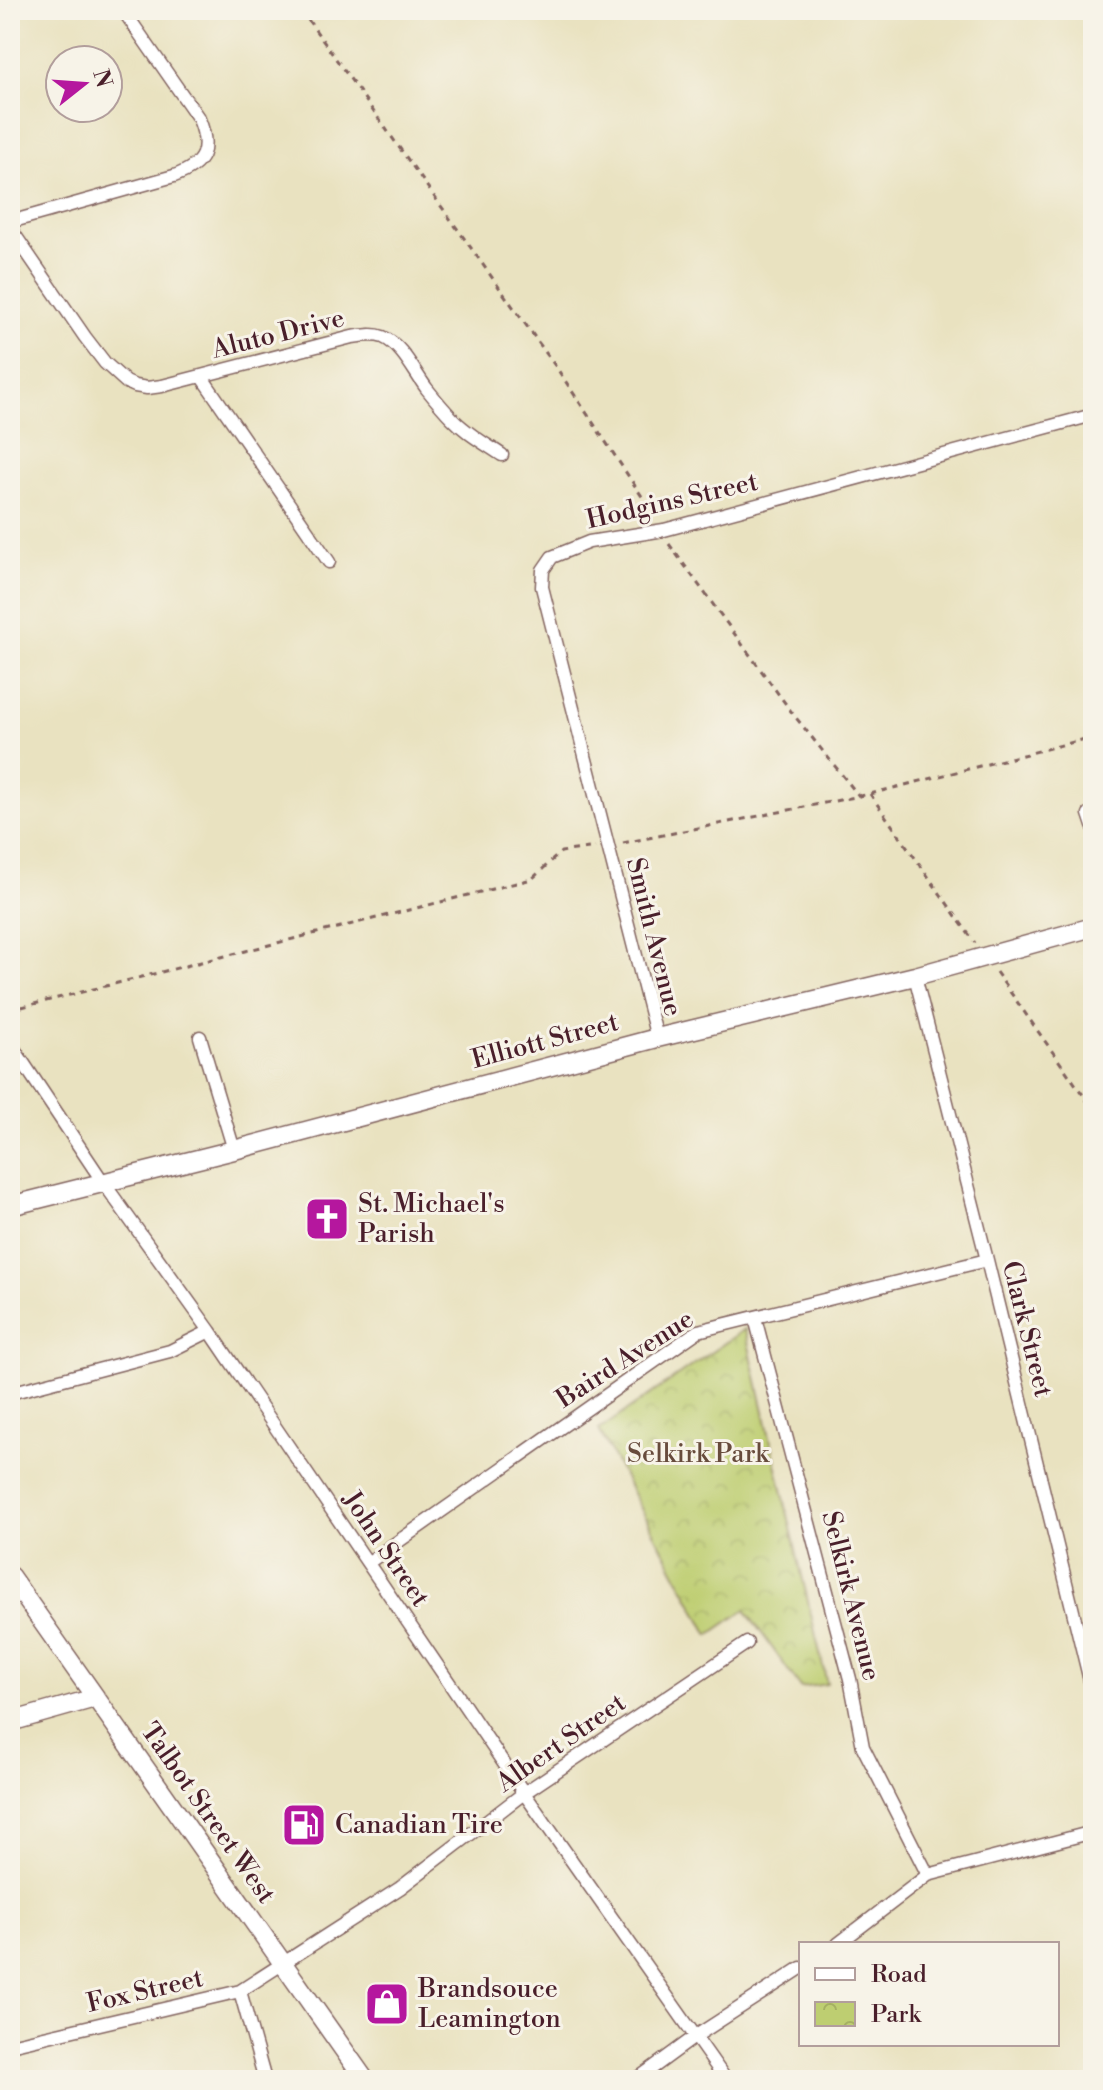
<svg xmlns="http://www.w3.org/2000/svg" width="1103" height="2090" viewBox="0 0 1103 2090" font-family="'Libre Bodoni',serif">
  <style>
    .park { fill: url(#park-crowns); stroke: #84764e; stroke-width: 2 }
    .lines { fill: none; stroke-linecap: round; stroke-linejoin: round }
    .street-casing { stroke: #82635f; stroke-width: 15 }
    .secondary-casing { stroke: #82635f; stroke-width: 21 }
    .path { stroke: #82635f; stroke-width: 3; stroke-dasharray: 6 6; stroke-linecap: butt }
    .street { stroke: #fff; stroke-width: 12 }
    .secondary { stroke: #fff; stroke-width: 18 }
    .labels { text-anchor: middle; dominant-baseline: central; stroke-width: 6; stroke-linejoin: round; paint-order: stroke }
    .street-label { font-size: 26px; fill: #4a1f2b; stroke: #f7f3e8 }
    .poi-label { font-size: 26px; fill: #4a1f2b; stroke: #f7f3e8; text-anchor: start }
    .park-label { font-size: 26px; fill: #674b3c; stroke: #f7f3e8 }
  </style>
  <defs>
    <pattern id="park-crowns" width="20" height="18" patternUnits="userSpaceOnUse" patternTransform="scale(2)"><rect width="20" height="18" fill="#bece71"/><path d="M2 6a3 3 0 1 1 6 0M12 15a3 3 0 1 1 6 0" fill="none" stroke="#a5b062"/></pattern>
  </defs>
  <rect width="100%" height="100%" fill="#f7f3e8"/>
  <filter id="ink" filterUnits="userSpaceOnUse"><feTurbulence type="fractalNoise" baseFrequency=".0125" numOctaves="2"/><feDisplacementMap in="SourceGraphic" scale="16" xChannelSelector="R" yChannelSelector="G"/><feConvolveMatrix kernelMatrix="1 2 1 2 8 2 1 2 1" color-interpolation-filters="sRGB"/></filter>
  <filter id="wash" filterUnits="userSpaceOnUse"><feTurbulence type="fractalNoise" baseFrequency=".006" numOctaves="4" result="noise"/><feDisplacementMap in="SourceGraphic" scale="32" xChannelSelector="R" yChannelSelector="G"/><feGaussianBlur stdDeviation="1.8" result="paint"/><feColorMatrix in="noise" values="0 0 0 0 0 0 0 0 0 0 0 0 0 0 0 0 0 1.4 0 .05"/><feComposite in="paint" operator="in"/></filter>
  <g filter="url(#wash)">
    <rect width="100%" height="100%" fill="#e9e2c0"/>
    <path class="park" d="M745,1329L827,1684L801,1688L745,1610L709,1635L599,1430Z"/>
  </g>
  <g filter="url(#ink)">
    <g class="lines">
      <g class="street-casing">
        <path id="street" d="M10,222L174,176C205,165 211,149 199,119L123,10
          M10,228L85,337L105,363L126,382L135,386L147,388L162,386L352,337C361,336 373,333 383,337C403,346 414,372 427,389C435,399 443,409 452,418C466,433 484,443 502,455
          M201,376L329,562
          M1089,814L1093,826
          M915,976L987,1260L1093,1693
          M200,1037L234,1150
          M657,1038L542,587L543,570L552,557L589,542L664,530L1093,415
          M10,1043L103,1182L210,1331L524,1793L726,2080
          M755,1318L850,1679L863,1747L928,1875
          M10,1393L170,1351L210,1331
          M369,1562L698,1331L987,1260
          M838,1944L928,1875L1093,1832
          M240,1991L265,2080
          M10,2045L240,1991L400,1888L524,1793L747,1643
          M636,2080L696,2036L801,1968"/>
      </g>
      <g class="secondary-casing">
        <path id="secondary" d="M10,1206L234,1150L657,1038L915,976L1093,927
          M10,1576L365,2080
          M10,1722L95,1698"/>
      </g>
      <path class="path" d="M301,10L556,367L655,516
        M669,544L793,714L859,796
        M870,794L975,943
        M623,843L870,794L1093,737
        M996,972L1093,1109
        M10,1010L532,879L561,852L595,847"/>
      <use href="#street" class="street"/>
      <use href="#secondary" class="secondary"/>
    </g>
  </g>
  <defs>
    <g id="church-square" transform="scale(2.3)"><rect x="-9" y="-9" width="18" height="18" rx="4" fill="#b5179e" stroke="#f7f3e8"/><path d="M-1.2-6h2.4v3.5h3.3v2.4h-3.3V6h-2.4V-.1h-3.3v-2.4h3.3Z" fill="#fff"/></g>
    <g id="fuel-square" transform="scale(2.3)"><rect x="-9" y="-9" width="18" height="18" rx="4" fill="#b5179e" stroke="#f7f3e8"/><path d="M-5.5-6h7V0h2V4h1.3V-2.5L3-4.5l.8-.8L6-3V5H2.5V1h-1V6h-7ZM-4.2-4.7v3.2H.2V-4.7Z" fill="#fff"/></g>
    <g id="shop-square" transform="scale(2.3)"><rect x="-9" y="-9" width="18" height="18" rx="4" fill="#b5179e" stroke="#f7f3e8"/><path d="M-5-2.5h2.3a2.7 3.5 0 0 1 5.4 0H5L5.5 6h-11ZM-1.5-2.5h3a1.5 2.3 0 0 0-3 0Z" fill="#fff"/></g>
  </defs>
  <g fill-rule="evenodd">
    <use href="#church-square" x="327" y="1219"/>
    <use href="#fuel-square" x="304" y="1825"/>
    <use href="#shop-square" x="387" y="2004"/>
  </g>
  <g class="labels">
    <g class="street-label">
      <text transform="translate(278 334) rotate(-14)">Aluto Drive</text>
      <text transform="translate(672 501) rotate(-13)">Hodgins Street</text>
      <text transform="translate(654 937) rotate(76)">Smith Avenue</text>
      <text transform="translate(545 1041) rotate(-15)">Elliott Street</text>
      <text transform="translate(1027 1329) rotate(76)">Clark Street</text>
      <text transform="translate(625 1359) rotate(-33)">Baird Avenue</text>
      <text transform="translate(386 1549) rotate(56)">John Street</text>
      <text transform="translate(851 1596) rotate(76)">Selkirk Avenue</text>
      <text transform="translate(561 1743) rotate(-35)">Albert Street</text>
      <text transform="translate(208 1813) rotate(55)">Talbot Street West</text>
      <text transform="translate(145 1991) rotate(-13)">Fox Street</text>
    </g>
    <g class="poi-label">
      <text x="358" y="1204">St. Michael's<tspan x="358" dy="30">Parish</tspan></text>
      <text x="335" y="1825">Canadian Tire</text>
      <text x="418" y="1989">Brandsouce<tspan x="418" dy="30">Leamington</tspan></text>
    </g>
    <g class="park-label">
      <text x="698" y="1454">Selkirk Park</text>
    </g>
  </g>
  <rect width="1103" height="2090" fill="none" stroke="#f7f3e8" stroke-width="40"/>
  <rect x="799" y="1942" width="260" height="104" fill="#f7f3e8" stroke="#b29e9c" stroke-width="2"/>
  <rect x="815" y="1968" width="40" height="12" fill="#ffffff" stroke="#b29e9c" stroke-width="2"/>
  <text x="871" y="1982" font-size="24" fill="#4a1f2b">Road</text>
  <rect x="815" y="2002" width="40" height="24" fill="url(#park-crowns)" stroke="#b29e9c" stroke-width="2"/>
  <text x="871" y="2022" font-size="24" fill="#4a1f2b">Park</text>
  <g transform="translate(84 84) rotate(73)"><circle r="38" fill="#f7f3e8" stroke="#b29e9c" stroke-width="2"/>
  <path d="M0-6L14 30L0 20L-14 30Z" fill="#b5179e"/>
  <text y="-12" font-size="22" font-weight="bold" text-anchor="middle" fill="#4a1f2b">N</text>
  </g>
</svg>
